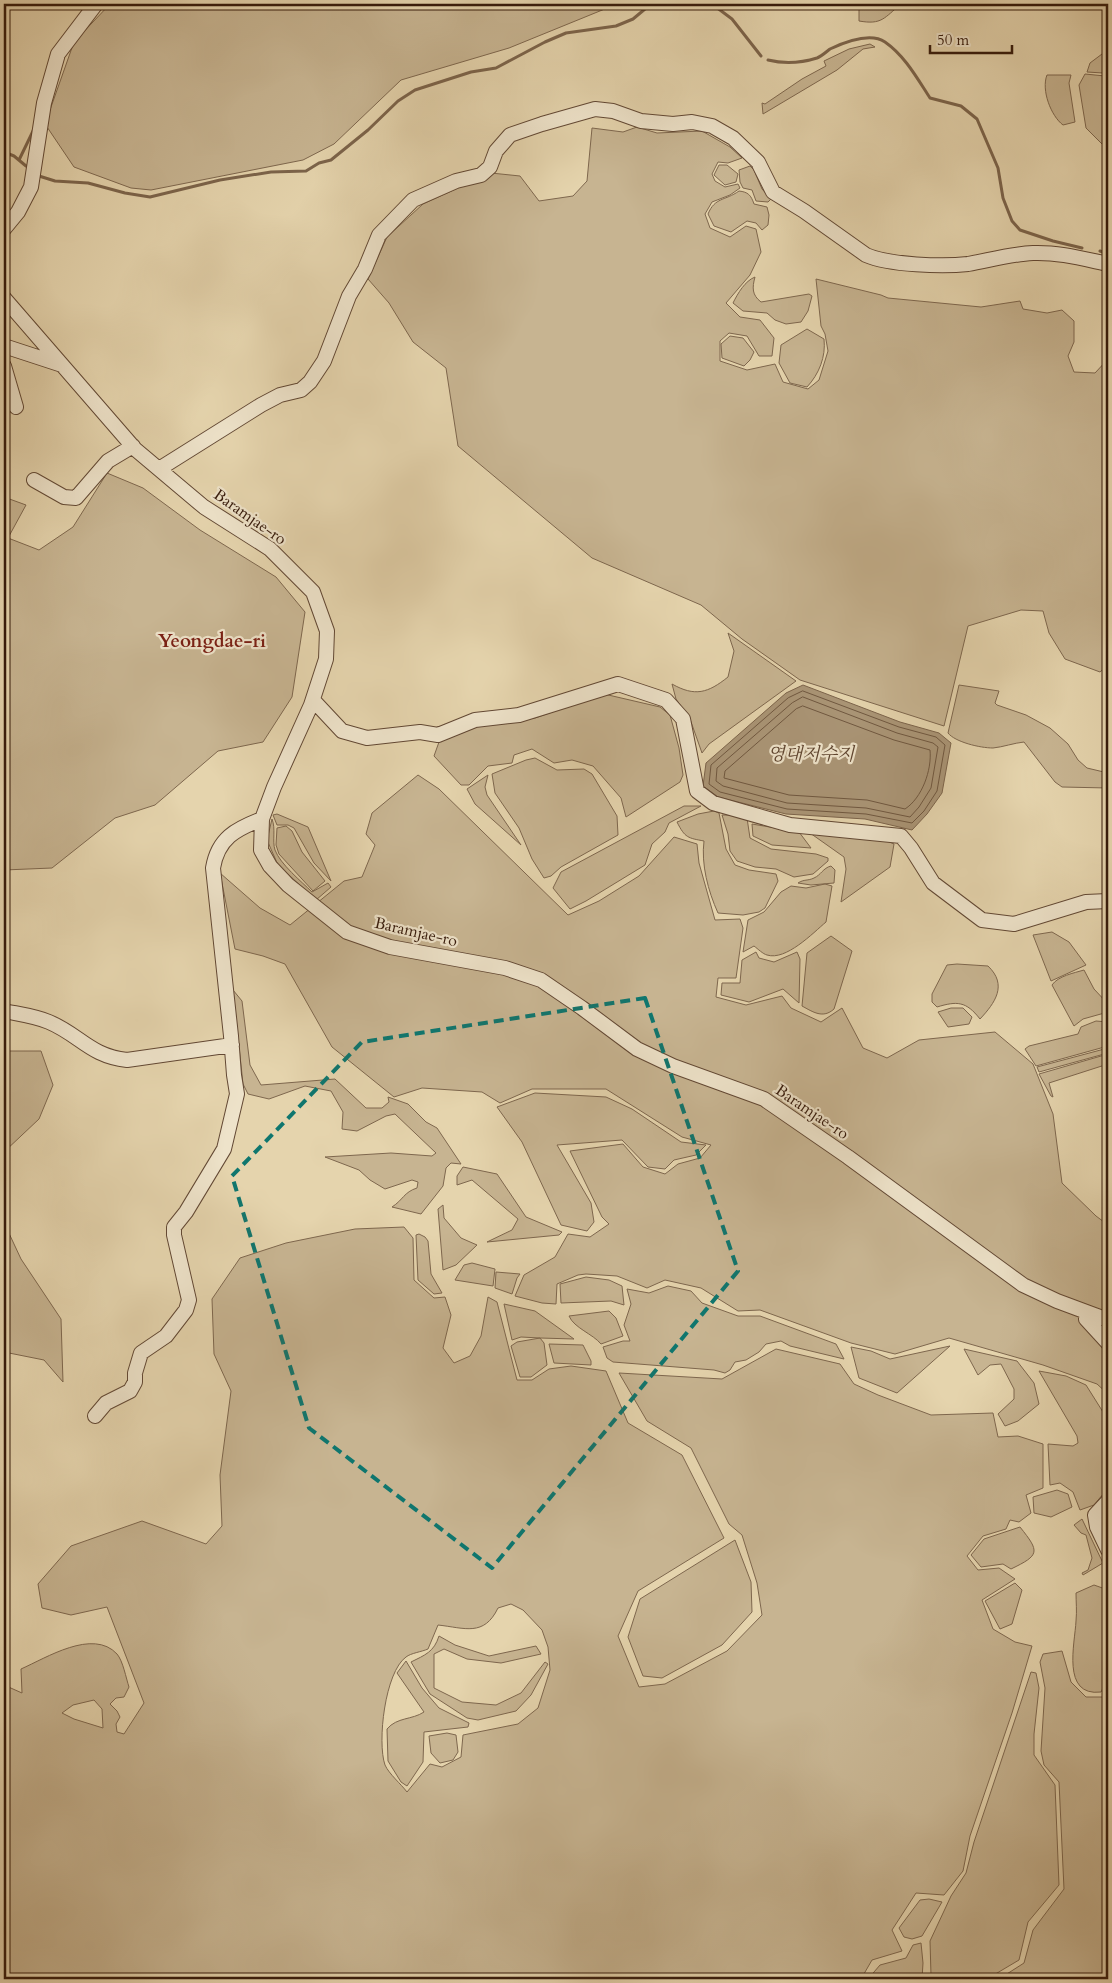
<svg xmlns="http://www.w3.org/2000/svg" width="1112" height="1983" viewBox="0 0 1112 1983" font-family="Cardo,'Noto Serif KR',serif">
  <style>
    .green { fill: #c7b491; stroke: #7e674e; fill-rule: evenodd }
    .water { fill: #aa9576; stroke: #7c644b }
    .lines { fill: none; stroke-linecap: round; stroke-linejoin: round }
    .shore { stroke: #705840; stroke-width: 1 }
    .stream { stroke: #7c644b; stroke-width: 3 }
    .minor-casing { stroke: #624834; stroke-width: 16 }
    .minor { stroke: #eee3ca; stroke-width: 14 }
    .marked { fill: none; stroke: #0f766e; stroke-width: 4; stroke-dasharray: 10 6; stroke-linejoin: round }
    .labels { text-anchor: middle; dominant-baseline: central; stroke-width: 4.5; stroke-linejoin: round; paint-order: stroke }
    .street-label { font-size: 16px; fill: #361a0b; stroke: #eee3ca }
    .water-label { font-size: 18px; font-style: italic; fill: #5f4530; stroke: #eee3ca }
    .quarter-label { font-size: 19px; font-weight: bold; fill: #7a1f14; stroke: #eee3ca }
  </style>
  <rect width="100%" height="100%" fill="#e5d4ad"/>
  <filter id="stains"><feTurbulence type="fractalNoise" baseFrequency=".004" numOctaves="4"/><feColorMatrix values="0 0 0 0 .2 0 0 0 0 .09 0 0 0 0 .02 0 0 0 .5 -.17"/></filter>
  <radialGradient id="worn" r=".72"><stop offset=".6" stop-color="#630" stop-opacity="0"/><stop offset="1" stop-color="#630" stop-opacity=".3"/></radialGradient>
  <path class="green" d="M110,4H617L509,48L401,80L334,144L303,160L151,190L131,188L74,167L45,124L74,42Z
    M859,4H901C884,18 882,25 859,21Z
    M870,44L875,47L863,49L837,70L763,114L762,103L765,104L802,79L826,66L824,61L849,49Z
    M1106,51L1108,53V65L1103,73L1087,72L1090,63Z
    M1108,70V150L1086,128L1079,85L1085,74L1105,76Z
    M1047,75H1071L1069,83L1075,122L1063,125C1051,116 1041,90 1047,75Z
    M637,127L657,133L702,131L730,147L742,158L728,163L718,162L712,174L715,181L725,187L738,184L740,188L730,195L712,202L705,214L710,228L730,237L746,226L756,229L761,252L750,275L726,303L740,317L760,320L774,338L772,356H759L747,336L729,333L720,341V361L747,370L775,364L783,382L808,389L819,380L828,351L825,334L821,326L816,279L881,295L888,298L981,307L1020,301L1023,309L1047,313L1062,310L1074,321V342L1068,356L1074,372L1095,373L1108,359V665L1100,672L1065,659L1049,633L1043,611L1021,610L968,626L944,726L800,680L742,639L701,605L592,558L458,446L446,368L413,342L389,303L368,279L387,237L423,204L491,173L520,176L539,201L573,196L587,181L592,128L623,132Z
    M719,165H727L738,174L736,182L725,185L714,175Z
    M750,166L754,170L762,189L771,199L768,202L756,201L752,190L743,188L740,182L739,170Z
    M739,191C748,192 751,195 754,204L767,207L769,215L768,225L762,230L756,223L747,221L731,232L714,226L708,214C715,197 725,201 739,191Z
    M755,277C752,288 752,295 761,302L809,294L812,296L808,311L801,322L786,324L775,320L767,313L743,311L733,303C738,293 745,281 755,277Z
    M807,329L824,339C826,357 819,374 807,387L790,383L779,363L781,345Z
    M730,336L743,338L754,352L750,360L744,366L722,358L721,344Z
    M107,473L143,488L200,530L276,577L305,612L292,697L263,742L218,751L155,805L115,818L52,868L4,870V497L26,505L8,538L39,550L73,527Z
    M728,633L796,681L709,744L702,753L690,719L676,699L672,684C695,697 708,693 728,677L734,651Z
    M959,685L999,691L995,703L997,705L1026,715L1050,728L1068,744L1078,760L1087,768L1108,773V788L1062,787L1055,782L1024,742C1014,743 1003,747 993,748C980,748 955,742 948,733Z
    M604,694L660,707L670,715L679,748L683,775L680,782L626,817L621,798L593,766L572,760L554,763L532,749L514,755L512,763L488,766L469,785H461L434,756L439,742L479,726L535,718Z
    M535,758L557,770L584,769L592,774L617,816L618,835L561,867L551,876L544,878L532,859L519,828L495,793L492,774L526,760Z
    M418,775L439,789L568,915L599,901L639,876L674,837L697,844L699,863L715,920L740,919L743,928L736,978H718L716,997L746,1005L782,996L791,1008L821,1022L842,1008L863,1048L887,1058L919,1040L995,1032L1033,1064L1053,1114L1062,1183L1096,1216L1108,1225V1394L1097,1384L1043,1365L949,1338L895,1354L851,1343L760,1310L738,1311L701,1288L665,1280L647,1288L617,1276L586,1274L578,1275L557,1284L556,1304L542,1303L515,1296L524,1275L555,1257L568,1234L590,1237L609,1224L602,1217L570,1151L623,1144L643,1167L665,1174L678,1164L700,1158L711,1145L682,1137L606,1089H532L500,1103L482,1092L422,1088L394,1097L332,1047L285,964L263,956L235,949L220,873L260,908L290,925L344,881L362,877L375,845L366,834L372,813Z
    M488,775L485,787L487,795L521,845L475,804L467,789Z
    M684,806H701L669,823L665,832L652,844L645,865L586,901L570,909L553,888L561,872Z
    M714,811L719,813L726,849L735,865L749,870L776,874L778,881L765,908L759,912L743,915L718,913C708,891 701,864 704,841C688,838 685,838 677,822L698,814Z
    M277,814L308,827L331,881L314,863L294,828L288,825H277L273,815Z
    M722,815H740L747,818L750,838L771,849L816,854L828,858V861L813,874L794,877L776,869L755,867L737,861L730,851L728,834Z
    M272,819C276,829 272,841 275,850C280,864 302,882 312,892L328,883L331,887L316,900L278,865L267,840Z
    M752,824L799,832L811,848L772,845L753,836Z
    M286,826L292,831L302,852L325,881L313,891L279,854L276,845L277,828Z
    M810,833L885,840L894,844L890,867L841,902L846,869L844,857Z
    M831,866L835,870L834,883L811,885L798,883C804,879 808,881 814,878C821,875 823,868 831,866Z
    M825,884L832,886L826,922C813,933 786,961 767,955C763,954 758,949 754,946L743,952L748,920L764,912L781,892L791,886L806,888Z
    M1052,932L1069,942L1086,965L1051,981L1033,935Z
    M831,936L852,951L834,1009C823,1019 813,1012 802,1006L807,953Z
    M756,952L759,958L774,962L797,952L800,959L799,1003L783,989L749,1002L721,995L722,983H740L742,960Z
    M957,964L988,966C1008,985 995,1003 980,1019C966,1001 957,1001 937,1007L932,1002V994L947,965Z
    M1084,970L1094,989L1108,1004V1012L1083,1019L1074,1026L1052,985C1058,976 1074,973 1084,970Z
    M233,990L242,1001L250,1065L261,1085L335,1079L366,1108H382L389,1102L388,1097L408,1104L426,1122L437,1128L461,1164L451,1163L446,1168L443,1186L421,1214L392,1207C403,1200 404,1192 417,1188L418,1182L412,1180L385,1189L370,1180L359,1170L325,1157L391,1153L432,1156L436,1153L395,1114L386,1116L357,1131L342,1129L343,1112L331,1091L305,1086L269,1099L248,1094L243,1084Z
    M951,1008H963L972,1017L969,1024L948,1027L938,1012Z
    M1096,1021L1108,1022V1046L1036,1066L1025,1049L1029,1046L1078,1034L1081,1027Z
    M1108,1048V1053L1039,1072L1037,1067Z
    M4,1051H41L53,1085L39,1119L4,1152Z
    M1108,1054V1064L1049,1083L1053,1097L1051,1096L1039,1074Z
    M535,1093L606,1097L632,1109L681,1142L706,1145L696,1155L674,1160L665,1169L648,1167L622,1140L557,1145L591,1203L594,1222L587,1231L561,1225L522,1142L497,1107Z
    M463,1167L497,1174L526,1217L562,1232L559,1235L487,1242L512,1230L518,1219L472,1180L457,1185V1176Z
    M443,1205L444,1218L461,1238L477,1245L456,1265L443,1270L438,1209Z
    M404,1227L413,1238L414,1280L434,1298L445,1297L451,1315L443,1348L454,1363L470,1356L481,1336L488,1297L497,1302L517,1380H532L549,1369L571,1366L606,1371L628,1423L682,1455L724,1538L638,1591L618,1636L639,1687L665,1684L727,1651L762,1615L757,1583L742,1535L729,1524L691,1448L647,1421L619,1373L722,1379L776,1349L840,1364L854,1384L878,1395L931,1415L993,1413L998,1437L1018,1436L1043,1444V1488L1026,1495L1031,1513L1019,1522L1010,1520L1006,1529L983,1536L967,1556L978,1570L999,1568L1015,1579L982,1600L993,1629L1015,1642L1032,1646L1012,1713L970,1836L963,1871L944,1895L916,1893L892,1930L902,1951L872,1960L861,1979H4V1685L22,1693L21,1669C46,1658 93,1628 117,1654C123,1661 126,1678 129,1687L124,1697L116,1698L110,1704L117,1711L120,1717L116,1724L117,1732L124,1734L144,1703L107,1607L71,1615L42,1608L38,1584L71,1546L142,1521L206,1544L222,1526L220,1475L231,1391L214,1354L212,1299L240,1258L286,1243L355,1229ZM511,1604L523,1610L542,1630L548,1647L550,1670L538,1708L518,1724L463,1735L461,1757L442,1767L430,1764L407,1792C401,1784 389,1774 385,1765C377,1742 385,1672 406,1657C411,1653 421,1652 428,1649L438,1625C465,1628 484,1637 498,1608ZM94,1700L102,1709L103,1728L74,1719L62,1713L73,1705Z
    M4,1228L7,1229L21,1259L61,1319L63,1382L44,1360L4,1352Z
    M419,1234L425,1237L428,1241L431,1274L442,1293L434,1294L418,1280L416,1235Z
    M472,1263L495,1269L493,1286L455,1280L464,1265Z
    M496,1272L520,1274L517,1278L512,1294L495,1288Z
    M586,1277L609,1280L622,1286L624,1305L611,1301L561,1303L560,1284Z
    M668,1286L691,1291L702,1303L738,1316H760L836,1344L844,1359L790,1346L781,1341L766,1344L759,1352L746,1360L735,1362L730,1370L725,1373L714,1370L613,1362L607,1358L603,1347L623,1341H630L624,1325L631,1304L627,1289L649,1293Z
    M504,1304L535,1311L574,1339L540,1338L544,1343L547,1365L531,1377H520L511,1346L517,1342L540,1338L521,1337L512,1340Z
    M609,1311L616,1318L623,1336L601,1344C593,1334 574,1328 569,1316Z
    M549,1344L583,1345L591,1361V1365L554,1363Z
    M950,1346L897,1393L859,1378L851,1347L871,1351L890,1359Z
    M964,1349L1017,1361L1034,1383L1039,1404L1018,1421L1005,1426L998,1414L1014,1399V1389L1001,1364L990,1365L978,1375Z
    M1039,1371L1066,1376L1086,1385L1108,1420V1488L1094,1505L1080,1510L1073,1492L1060,1483L1050,1485L1048,1444L1073,1446L1078,1443L1077,1436Z
    M1057,1490L1068,1494L1072,1507L1051,1517L1034,1513L1033,1497Z
    M1082,1519L1103,1563L1083,1575L1082,1573L1088,1570L1092,1558L1086,1535L1081,1533L1074,1525Z
    M1020,1527C1040,1552 1040,1555 1011,1569L1003,1564L981,1567L971,1555L984,1539Z
    M735,1540L751,1582L752,1612L722,1645L662,1678L643,1676L628,1637L640,1599Z
    M1015,1583L1022,1590L1012,1624L1000,1629L985,1601Z
    M1094,1585L1108,1590V1592L1104,1666C1108,1676 1106,1683 1101,1692C1061,1697 1075,1643 1076,1621C1077,1611 1076,1602 1076,1593Z
    M439,1636L455,1645L489,1656L536,1646L541,1654L501,1663L467,1659L444,1649L434,1654V1688L462,1702L496,1705L521,1693L545,1662L548,1664L531,1695L516,1711L478,1720L467,1718L430,1694L411,1662C425,1655 434,1652 439,1636Z
    M1062,1651L1071,1682L1086,1697H1103L1108,1689V1979H999L1024,1963L1033,1930L1064,1889L1059,1782L1044,1765L1041,1751L1045,1688L1040,1662L1043,1654Z
    M406,1661L422,1688L439,1708L469,1723L468,1727L424,1732L423,1762L407,1786L401,1782L388,1761L387,1729C397,1717 412,1720 424,1712L397,1673Z
    M1031,1672L1036,1673L1039,1688L1034,1734V1755L1055,1785L1059,1885L1028,1922L1019,1960L987,1979H940L931,1975L930,1941L951,1896L966,1873L974,1842Z
    M447,1733L456,1735L458,1752L453,1760L440,1763L431,1753L429,1736Z
    M929,1899L942,1902L922,1936L912,1939L904,1937L899,1928L920,1900Z
    M921,1943L923,1963L922,1979H868L880,1965L906,1958L913,1945Z"/>
  <path class="water" d="M803,685L900,722L939,733L951,743L942,793L927,814L912,830L865,819L786,814L718,797L703,786L706,763L786,693Z"/>
  <g class="lines">
    <path class="shore" d="M803,691L899,727L936,737L945,745L937,791L924,811L912,823L866,814L787,809L720,792L709,784L711,765L788,698Z
      M803,697L897,733L933,743L938,747L931,788L919,807L910,817L866,808L787,803L723,786L716,781L717,768L792,703Z
      M803,706L894,740L930,750C932,770 922,798 905,809L867,800L789,795L724,778L725,771L796,709Z"/>
    <path class="stream" d="M712,4L732,19L761,56
      M768,60C784,64 801,63 817,58C822,56 826,52 830,49C845,42 870,32 885,42C905,56 917,78 930,98L961,106L977,119L998,168L1003,198L1012,221L1020,230L1053,241L1082,248
      M4,152L14,156L26,166
      M19,160L34,129
      M39,176L55,181L88,183L125,193L150,197L220,180L271,172L306,171L319,163L331,160L368,130L398,101L415,90L471,72L496,68L545,42L566,33L616,26L633,19L651,4
      M1100,251L1108,254"/>
    <g class="minor-casing">
      <path id="minor" d="M4,229L18,212L31,187L44,103L58,54L96,4
        M4,298L135,449L204,507L270,549L313,592L327,631L326,659L311,705L274,787L262,819L261,850L270,866L288,885L347,932L390,947L505,968L541,980L582,1008L637,1049L673,1066L764,1099L848,1157L1023,1285L1057,1301L1108,1320
        M4,346L62,365
        M4,366L16,407
        M159,469L261,405L280,395L301,390L310,382L324,361L349,296L365,269L379,235L413,200L456,181L481,175L490,167L496,151L510,135L542,124L595,109L613,111L641,121L673,124L692,122L712,126L733,138L758,162L773,192L804,211L866,255C889,265 943,267 968,264C990,260 1011,254 1033,253C1058,252 1084,259 1108,264
        M34,480L64,497L76,498L108,461L133,446
        M313,700L342,731L367,738L420,732L438,735L475,720L519,715L618,684L666,700L683,719L697,791L713,803L790,825L901,836L911,848L933,883L982,920L1014,924L1086,902L1108,901
        M4,1011C18,1014 35,1016 49,1022C80,1035 90,1056 127,1060L232,1045
        M1088,1313L1086,1319L1108,1343
        M95,1416L106,1403L130,1391L135,1382V1373L141,1353L166,1336L186,1310L189,1300L174,1235V1227L186,1212L224,1149L237,1094L234,1075L231,1036L213,868C218,838 236,829 262,819
        M1108,1501L1095,1515L1097,1527L1108,1550"/>
    </g>
    <use href="#minor" class="minor"/>
  </g>
  <path class="marked" d="M645,998L738,1271L492,1568L309,1428L232,1176L362,1042Z"/>
  <g class="labels">
    <g class="street-label">
      <text transform="translate(250 517) rotate(35)">Baramjae-ro</text>
      <text transform="translate(416 932) rotate(13)">Baramjae-ro</text>
      <text transform="translate(812 1112) rotate(34)">Baramjae-ro</text>
    </g>
    <g class="water-label">
      <text x="811" y="754">영대저수지</text>
    </g>
    <g class="quarter-label">
      <text x="212" y="641">Yeongdae-ri</text>
    </g>
  </g>
  <rect width="1112" height="1983" fill="none" stroke="#e5d4ad" stroke-width="20"/>
  <rect x="5" y="5" width="1102" height="1973" fill="none" stroke="#361a0b" stroke-width="2.5"/>
  <rect x="10" y="10" width="1092" height="1963" fill="none" stroke="#361a0b"/>
  <path d="M930 45v8h82v-8" fill="none" stroke="#361a0b" stroke-width="2.5"/>
  <text x="937" y="45" font-size="15" fill="#361a0b" stroke="#eee3ca" stroke-width="4" paint-order="stroke">50 m</text>
  <rect width="100%" height="100%" filter="url(#stains)"/>
  <rect width="100%" height="100%" fill="url(#worn)"/>
</svg>
